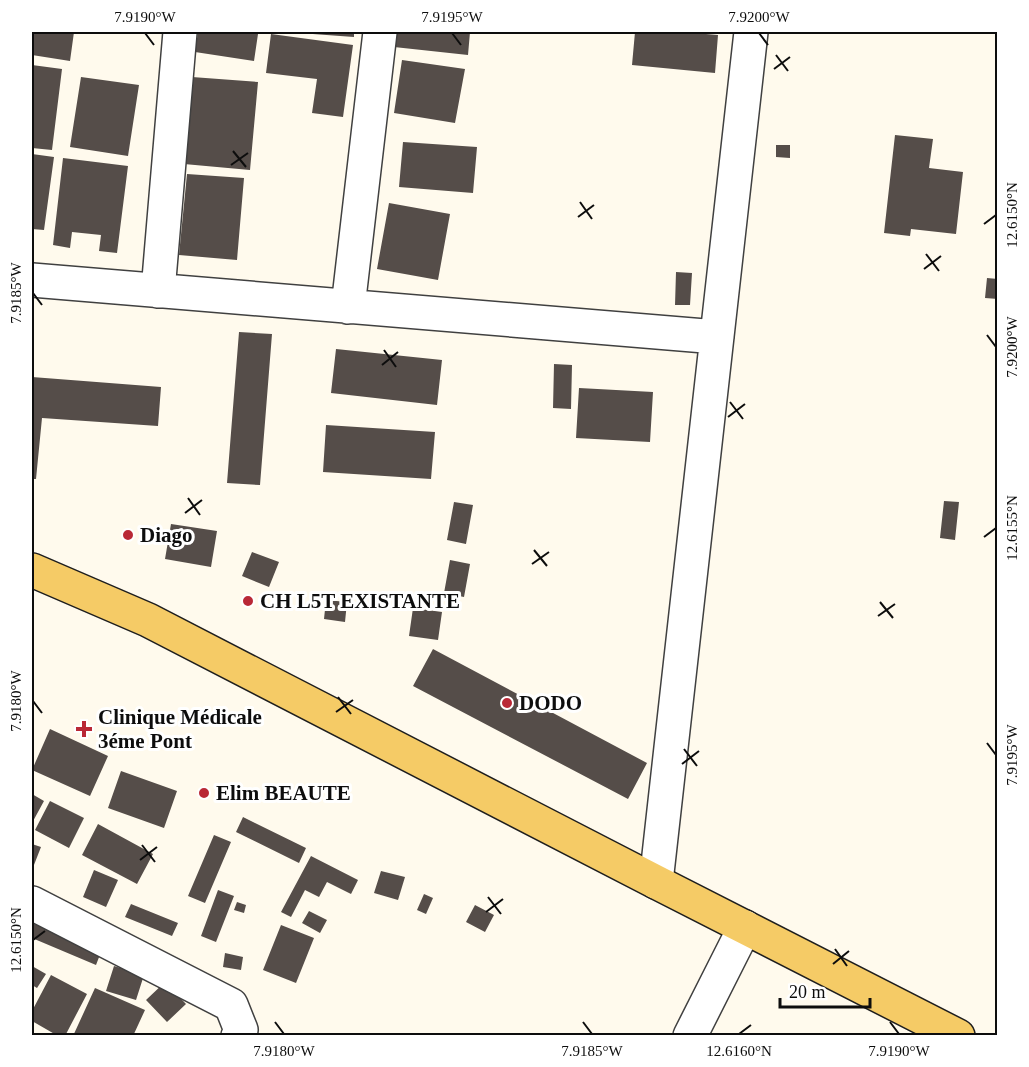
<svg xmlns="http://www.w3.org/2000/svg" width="1029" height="1067" viewBox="0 0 1029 1067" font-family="'Times New Roman',serif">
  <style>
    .building { fill: #554d49 }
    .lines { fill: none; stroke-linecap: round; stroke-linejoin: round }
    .minor-casing { stroke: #404040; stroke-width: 36 }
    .major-casing { stroke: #1e1e1e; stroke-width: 36 }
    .minor { stroke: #fff; stroke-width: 33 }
    .major { stroke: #f5cb66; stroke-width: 33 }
    .ticks { fill: none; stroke: #0d0d0d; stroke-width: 2 }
    .poi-dot { fill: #b92836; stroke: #fff; stroke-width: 2 }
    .labels { text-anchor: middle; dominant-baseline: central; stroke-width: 6; stroke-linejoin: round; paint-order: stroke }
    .poi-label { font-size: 21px; font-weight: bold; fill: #0d0d0d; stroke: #fff; text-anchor: start }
    .neatline { fill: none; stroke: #0d0d0d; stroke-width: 2 }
    .ticks-label { font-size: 15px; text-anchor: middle; fill: #0d0d0d }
  </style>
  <rect width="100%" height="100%" fill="#fffaed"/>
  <path class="building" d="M32,32H74L70,61L32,55Z
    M198,32H240L258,34L254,61L195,52Z
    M299,32H354V37L299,33Z
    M395,32H470L468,55L394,47Z
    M635,32H682L718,35L715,73L632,65Z
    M271,34L353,45L343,117L312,113L317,79L266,73Z
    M402,60L465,69L455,123L394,113Z
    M32,65L62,69L52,150L32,148Z
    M81,77L139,85L128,156L70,147Z
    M192,77L258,82L250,170L184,164Z
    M895,135L933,139L929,168L963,172L956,234L911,229L910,236L884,233Z
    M403,142L477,147L473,193L399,187Z
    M776,145H790V158L776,157Z
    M32,154L54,157L44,230L32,229Z
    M63,158L128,166L117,253L99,251L101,235L72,232L70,248L53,245Z
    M187,174L244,178L237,260L179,255Z
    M389,203L450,214L438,280L377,269Z
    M676,272L692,273L690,305H675Z
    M987,278L998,279V299L985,298Z
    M239,332L272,334L260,485L227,483Z
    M336,349L442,360L437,405L331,393Z
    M554,364L572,365L571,409L553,408Z
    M32,377L161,387L158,426L42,418L36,479H32Z
    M579,388L653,392L650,442L576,438Z
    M326,425L435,432L431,479L323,472Z
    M944,501L959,502L955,540L940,538Z
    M454,502L473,505L466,544L447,540Z
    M171,524L217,531L211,567L165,559Z
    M252,552L279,562L269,587L242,576Z
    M450,560L470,564L464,597L444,593Z
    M326,600L347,602L345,622L324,619Z
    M413,608L442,612L438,640L409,636Z
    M433,649L647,763L628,799L413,686Z
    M50,729L108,756L90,796L32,770Z
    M121,771L177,791L164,828L108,808Z
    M32,794L44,801L32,823Z
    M50,801L84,818L69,848L35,830Z
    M243,817L306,848L299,863L236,832Z
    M98,824L153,854L137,884L82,855Z
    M214,835L231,842L205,903L188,896Z
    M32,844L41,847L32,870Z
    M311,856L358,880L351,894L327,882L319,897L305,890L291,917L281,912Z
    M94,870L118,880L106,907L83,897Z
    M381,871L405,877L398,900L374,893Z
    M218,890L234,896L216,942L201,936Z
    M424,894L433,898L426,914L417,910Z
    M237,902L246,905L244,913L234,910Z
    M131,904L178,923L172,936L125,917Z
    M475,905L494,915L485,932L466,922Z
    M309,911L327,920L320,933L302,923Z
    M32,923L101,952L96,965L32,938Z
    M281,925L314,938L296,983L263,970Z
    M225,953L243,957L241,970L223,967Z
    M32,966L46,974L37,988L32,985Z
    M114,966L144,975L136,1000L106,991Z
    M51,975L87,994L65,1036H58L32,1021V1011Z
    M165,982L186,1004L167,1022L146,1000Z
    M95,988L145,1010L133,1036H73Z"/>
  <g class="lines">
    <g class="minor-casing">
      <path id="minor" d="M32,280L717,337
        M158,291L180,32
        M348,307L380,32
        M656,882L751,32
        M32,903L231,1005L241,1030L238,1036
        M690,1036L745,927"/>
    </g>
    <g class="major-casing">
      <path id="major" d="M32,570L148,620L656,882L958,1036"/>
    </g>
    <use href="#minor" class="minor"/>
    <use href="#major" class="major"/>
  </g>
  <path class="ticks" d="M145,33L154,45M452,33L461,45M759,33L768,45M776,55L788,71M774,69L790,57M233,151L246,167M231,165L248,153M580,202L592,219M578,217L594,205M984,224L996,215M926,254L939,271M924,269L941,256M33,293L42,305M987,335L996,347M384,350L396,367M382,365L398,352M730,402L743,419M728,417L745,404M188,498L200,515M185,513L202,500M984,537L996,528M534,550L547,566M532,564L549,552M880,602L893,618M878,616L895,604M338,697L351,714M33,701L42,713M336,712L353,700M987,743L996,755M684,749L697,766M682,764L699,751M142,845L155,862M140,860L157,847M488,897L501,914M486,912L503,899M33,940L45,931M835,949L847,966M833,964L849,951M275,1022L284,1034M583,1022L592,1034M890,1022L899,1034M739,1034L751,1025"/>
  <g class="poi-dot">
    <circle cx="128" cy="535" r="6"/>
    <circle cx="248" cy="601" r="6"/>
    <circle cx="507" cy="703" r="6"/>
    <path d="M81 720h6v6h6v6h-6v6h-6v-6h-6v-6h6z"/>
    <circle cx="204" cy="793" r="6"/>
  </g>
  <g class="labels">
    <g class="poi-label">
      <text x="140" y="535">Diago</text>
      <text x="260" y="601">CH L5T EXISTANTE</text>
      <text x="519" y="703">DODO</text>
      <text x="98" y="717">Clinique Médicale<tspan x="98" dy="24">3éme Pont</tspan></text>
      <text x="216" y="793">Elim BEAUTE</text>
    </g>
  </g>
  <rect width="1029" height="1067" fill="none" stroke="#ffffff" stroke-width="66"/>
  <path d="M780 998v9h90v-9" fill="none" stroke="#0d0d0d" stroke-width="3"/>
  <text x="789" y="998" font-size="18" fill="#0d0d0d" stroke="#ffffff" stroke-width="4.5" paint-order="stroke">20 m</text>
  <rect x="33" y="33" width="963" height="1001" class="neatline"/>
  <g class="ticks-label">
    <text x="145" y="22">7.9190°W</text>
    <text x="452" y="22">7.9195°W</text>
    <text x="759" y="22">7.9200°W</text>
    <text transform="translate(1012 215) rotate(-90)" y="5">12.6150°N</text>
    <text transform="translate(16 293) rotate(-90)" y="5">7.9185°W</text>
    <text transform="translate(1012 347) rotate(-90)" y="5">7.9200°W</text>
    <text transform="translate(1012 528) rotate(-90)" y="5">12.6155°N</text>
    <text transform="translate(16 701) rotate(-90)" y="5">7.9180°W</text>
    <text transform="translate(1012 755) rotate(-90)" y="5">7.9195°W</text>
    <text transform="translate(16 940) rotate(-90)" y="5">12.6150°N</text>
    <text x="284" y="1056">7.9180°W</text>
    <text x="592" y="1056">7.9185°W</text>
    <text x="739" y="1056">12.6160°N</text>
    <text x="899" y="1056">7.9190°W</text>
  </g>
</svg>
